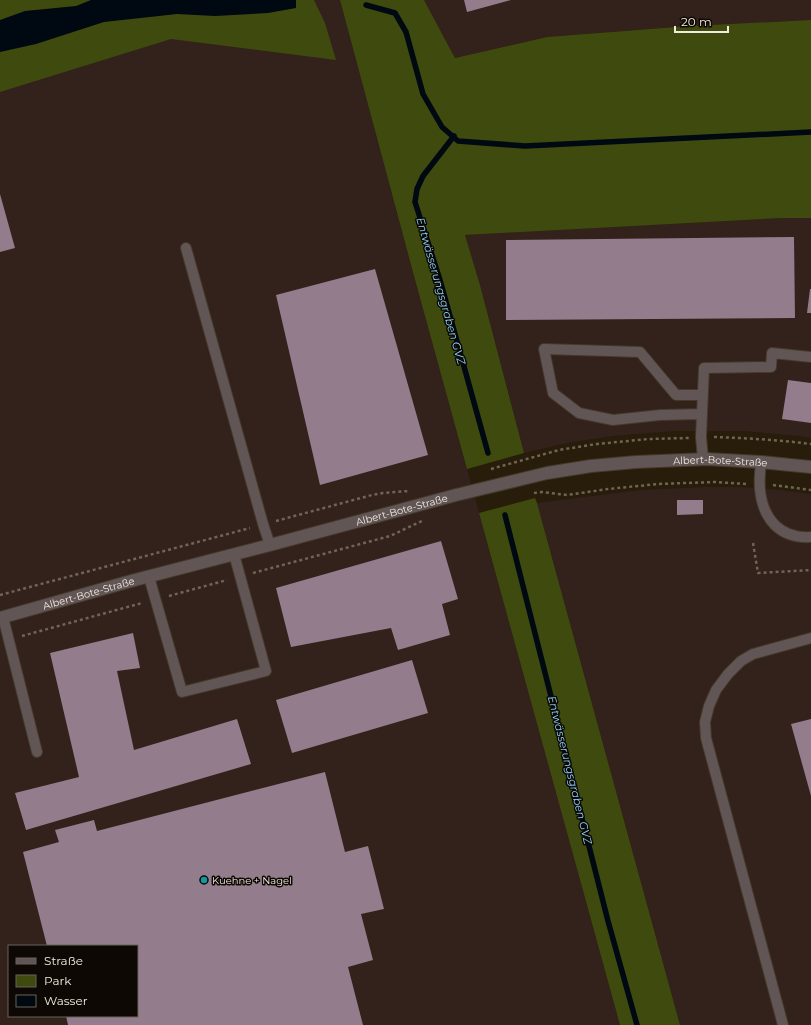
<svg xmlns="http://www.w3.org/2000/svg" width="811" height="1025" viewBox="0 0 811 1025" font-family="Montserrat,sans-serif">
  <style>
    .industrial { fill: #33211c; fill-rule: evenodd }
    .green { fill: #3f4a0f }
    .water { fill: #000811 }
    .lines { fill: none; stroke-linecap: round; stroke-linejoin: round }
    .stream { stroke: #000811; stroke-width: 5.5 }
    .building { fill: #937c8b }
    .lane-casing { stroke: #433a28; stroke-width: 12 }
    .street-casing { stroke: #433a28; stroke-width: 14 }
    .path { stroke: #6e6554; stroke-width: 2.5; stroke-dasharray: 3 3; stroke-linecap: butt }
    .lane { stroke: #625556; stroke-width: 10 }
    .street { stroke: #625556; stroke-width: 12 }
    .culture-dot { fill: #0f9aa8; stroke: #0d0803; stroke-width: 1.5 }
    .labels { text-anchor: middle; dominant-baseline: central; stroke-width: 3; stroke-linejoin: round; paint-order: stroke }
    .street-label { font-size: 10px; fill: #f1eade; stroke: #0d0803 }
    .poi-label { font-size: 10px; fill: #f1eade; stroke: #0d0803; text-anchor: start }
    .water-label { font-size: 11px; font-style: italic; fill: #8dd6fd; stroke: #0d0803 }
  </style>
  <rect width="100%" height="100%" fill="#271d0a"/>
  <path class="industrial" d="M0,0H340L414,276L620,1025H0ZM9,946H137V1016H9Z
    M424,0H811V20L689,26L547,37L455,58Z
    M783,218H811V438L799,436L744,431H674L612,436L567,443L524,453L480,285L465,235Z
    M704,487H742L780,490L811,494V1025H680L537,503L640,490Z"/>
  <path class="green" d="M0,0H314L325,23L336,60L171,39L0,92Z
    M340,0H424L455,58L547,37L689,26L811,20V218H783L465,235L480,285L524,453L467,469L414,276Z
    M535,498L537,503L680,1025H620L479,513Z"/>
  <path class="water" d="M91,0H296V8L268,13L215,16L177,14L104,22L36,44L0,52V20L25,11L76,6Z"/>
  <g class="lines">
    <path class="stream" d="M366,5L395,13L406,32L423,94L442,127L458,141L525,146L811,132
      M454,136L423,176L417,189L415,202L440,280L488,453
      M505,515L608,921L637,1025"/>
  </g>
  <path class="building" d="M464,0H511L467,12Z
    M0,194L15,248L0,252Z
    M794,237L795,318L506,320V240Z
    M375,269L428,455L320,485L276,295Z
    M810,289H811V313H807Z
    M788,380L811,383V423L782,419Z
    M677,500H703V514L677,515Z
    M441,541L458,599L442,604L450,635L398,650L391,628L291,647L276,588Z
    M133,633L140,668L117,671L134,750L237,719L251,764L26,830L15,793L79,777L50,653Z
    M412,660L428,713L292,753L276,700Z
    M811,719V796L791,724Z
    M325,772L345,852L368,846L384,909L361,914L373,960L348,967L363,1025H68L66,1016H137V946H47L23,852L59,842L55,830L94,820L97,831Z"/>
  <g class="lines">
    <g class="lane-casing">
      <path id="lane" d="M186,248L263,524L270,545
        M702,414L660,415L613,420L579,413L553,393L544,349L640,352L676,395H703
        M703,459L701,437L704,368L771,367L772,353L811,357
        M761,462C760,471 759,481 760,490C763,519 780,539 811,537
        M149,577L182,692L266,671L234,554
        M3,617L37,752
        M783,1025L706,738L705,722L709,706L716,690L728,674L741,661L753,654L811,638"/>
    </g>
    <g class="street-casing">
      <g id="street">
        <path id="s1" d="M0,618L131,581L270,545L456,495L547,473L591,466L636,462L707,459L761,462L811,467"/>
      </g>
    </g>
    <path class="path" d="M714,437C746,438 779,440 811,444
      M491,469L559,450L597,444L648,439L689,438
      M773,485L811,490
      M534,493L542,492L567,495L608,489L658,484L715,482L746,484
      M276,521L372,495L383,493L409,491
      M753,543L758,573L811,570
      M253,573L390,536L424,520
      M0,595L250,528
      M169,596L227,580
      M22,636L142,603"/>
    <use href="#lane" class="lane"/>
    <use href="#street" class="street"/>
  </g>
  <circle class="culture-dot" cx="204" cy="880" r="4"/>
  <g class="labels">
    <g class="street-label">
      <text stroke="none"><textPath href="#s1" startOffset="740">Albert-Bote-Straße</textPath></text>
      <text stroke="none"><textPath href="#s1" startOffset="416">Albert-Bote-Straße</textPath></text>
      <text stroke="none"><textPath href="#s1" startOffset="92">Albert-Bote-Straße</textPath></text>
    </g>
    <g class="poi-label">
      <text x="212" y="880">Kuehne + Nagel</text>
    </g>
    <g class="water-label">
      <text transform="translate(441 291) rotate(74)">Entwässerungsgraben GVZ</text>
      <text transform="translate(570 770) rotate(76)">Entwässerungsgraben GVZ</text>
    </g>
  </g>
  <rect x="8" y="945" width="130" height="72" fill="#0d0803" stroke="#68625b"/>
  <rect x="16" y="958" width="20" height="6" fill="#625556" stroke="#68625b"/>
  <text x="44" y="965" font-size="12" fill="#f1eade">Straße</text>
  <rect x="16" y="975" width="20" height="12" fill="#3f4a0f" stroke="#68625b"/>
  <text x="44" y="985" font-size="12" fill="#f1eade">Park</text>
  <rect x="16" y="995" width="20" height="12" fill="#000811" stroke="#68625b"/>
  <text x="44" y="1005" font-size="12" fill="#f1eade">Wasser</text>
  <path d="M675 26v6h53v-6" fill="none" stroke="#f1eade" stroke-width="2"/>
  <text x="681" y="26" font-size="12" fill="#f1eade" stroke="#0d0803" stroke-width="3" paint-order="stroke">20 m</text>
</svg>
